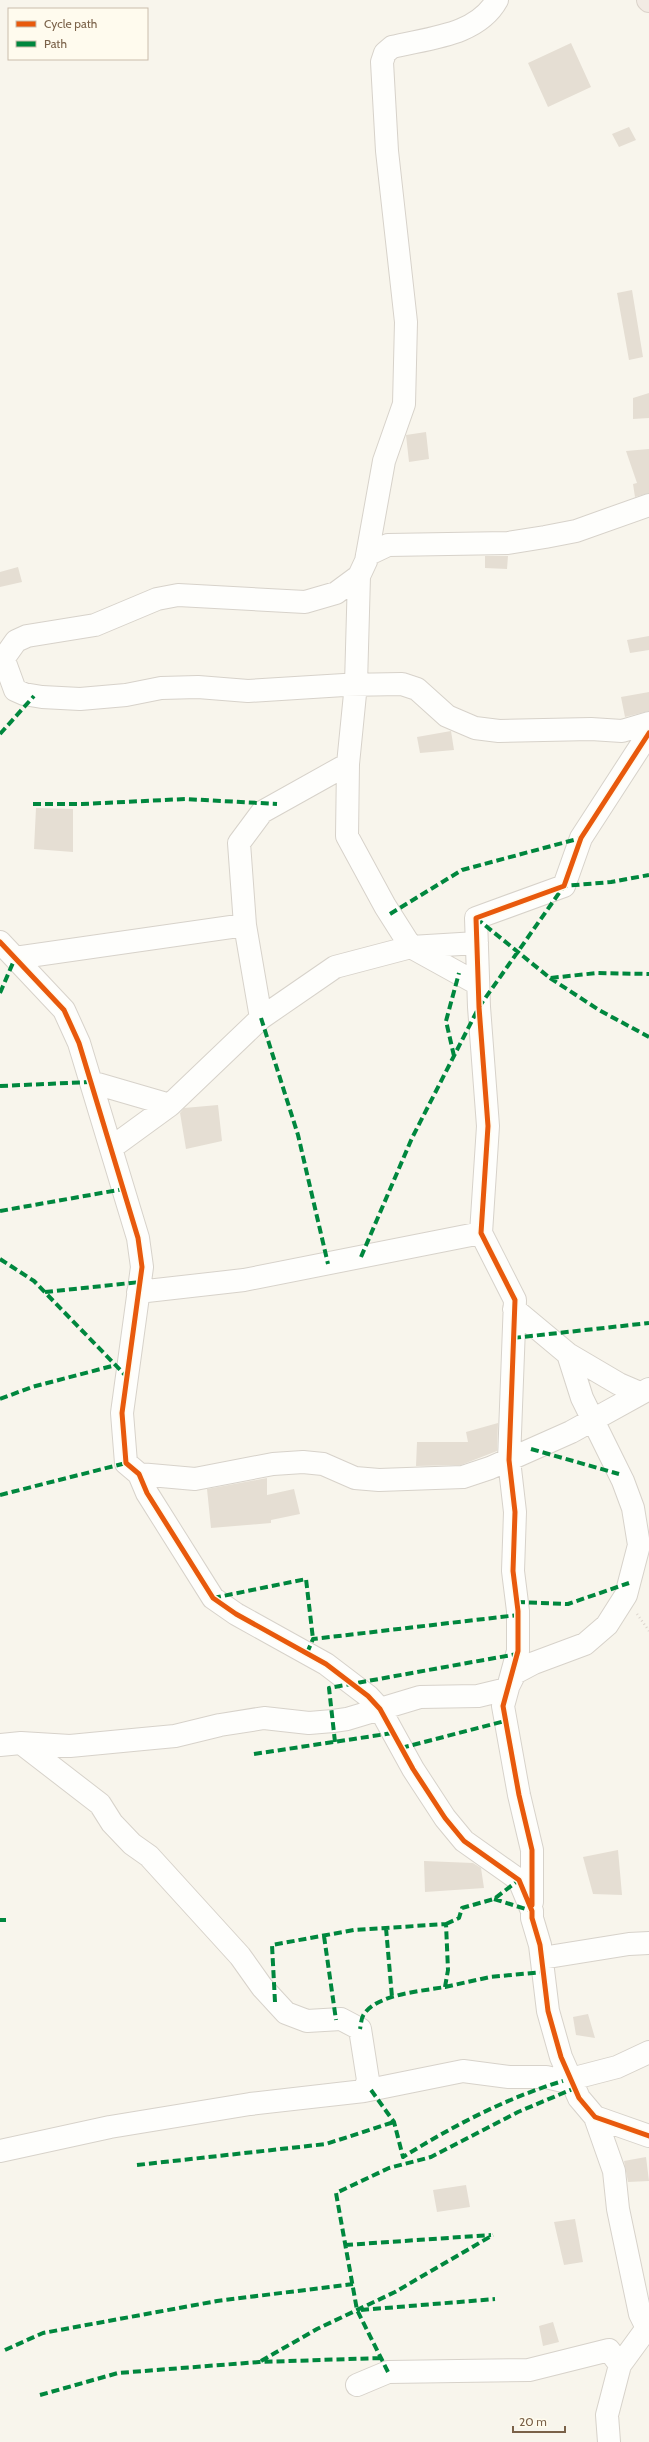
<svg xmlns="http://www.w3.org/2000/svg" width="649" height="2442" viewBox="0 0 649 2442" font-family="Cabin,sans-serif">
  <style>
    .building { fill: #e5ded3 }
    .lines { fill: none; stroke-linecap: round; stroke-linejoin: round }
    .minor-casing { stroke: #d7d2ca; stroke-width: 24 }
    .highway-casing { stroke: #dad2c9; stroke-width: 24 }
    .path { stroke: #dcd5cd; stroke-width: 2.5; stroke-dasharray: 1 3; stroke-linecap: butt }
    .minor { stroke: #fefefc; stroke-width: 22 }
    .highway { stroke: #f2ebe4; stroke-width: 22 }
    .quiet { stroke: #00873e; stroke-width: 4; stroke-dasharray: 8 4; stroke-linecap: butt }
    .cycleway-casing { stroke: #fffbee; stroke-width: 8 }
    .cycleway { stroke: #e8590c; stroke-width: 5 }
  </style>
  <rect width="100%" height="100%" fill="#f8f5ec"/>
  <path class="building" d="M571,43L591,87L548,107L528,63Z
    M629,127L636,140L619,147L612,134Z
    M632,290L643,357L629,360L617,293Z
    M649,393V418L633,419V398Z
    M426,432L429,459L409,462L406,435Z
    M649,449V493L635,497L633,484L637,483L626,451Z
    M485,556H508L507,569L485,568Z
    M18,567L22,582L0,587V572Z
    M649,636V650L630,653L627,640Z
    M649,692V711L625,717L621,697Z
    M451,731L454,750L420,753L417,737Z
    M36,808L73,809V852L34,849Z
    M218,1105L222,1141L186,1149L180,1113L184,1108Z
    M498,1423L497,1451L461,1465L416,1466L417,1442H468L466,1432Z
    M267,1478V1495L294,1489L300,1514L271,1520V1523L211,1528L207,1489Z
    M618,1850L622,1895L593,1894L583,1857Z
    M424,1861L473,1863L481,1868L484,1888L425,1892Z
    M588,2014L595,2038L576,2035L573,2017Z
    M646,2157L649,2181L628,2182L624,2161Z
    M466,2185L470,2207L437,2212L433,2190Z
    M575,2219L583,2262L564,2265L554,2222Z
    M553,2322L559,2342L543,2346L539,2326Z"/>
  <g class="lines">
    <g class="minor-casing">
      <path id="minor" d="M367,555L388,545L508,543L545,537L576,531L649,505
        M3,657L15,690L24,694L42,697L80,699L126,695L161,688L198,687L248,691L344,685L402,684L417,689L447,716L475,728L499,731L591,729L622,731L649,723
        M0,658L6,655L16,641L27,636L95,625L157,599L178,595L305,602L336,593L359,576
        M348,764L347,836L385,906L411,947L478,984
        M245,925L239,843L262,812L348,764L356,684L359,576L366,561L384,461L404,404L406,322L387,151L382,62L385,53L392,47C428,38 477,36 497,0
        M0,942L64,1010L79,1043L138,1238L142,1267L122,1413L126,1463L139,1474L147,1493L213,1598L236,1614L326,1664L368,1696L380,1709L413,1769L445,1818L464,1841L519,1880L532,1911V1918L540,1945L548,2011L561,2057L579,2098L595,2117L649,2136
        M15,958L245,925L261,1018
        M91,1082L170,1105L111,1148
        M170,1105L261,1018L335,967L411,947L477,943
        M138,1292L244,1280L481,1233
        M568,1354L619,1384L640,1393
        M139,1474L195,1479L273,1464L303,1462L323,1464L355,1478L379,1480L463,1477L490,1468L571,1432L649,1389
        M21,1743L70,1746L143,1739L175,1736L220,1725L264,1718L309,1723L333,1721L347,1719L420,1697L478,1696L507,1689L515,1673L534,1663L585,1644L607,1625L626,1595L639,1545L633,1508L623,1481L582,1398L568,1354L514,1309
        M0,1745L21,1743L100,1804L112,1823L132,1844L149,1856L240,1956L262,1987L286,2013L307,2021L341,2019L360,2029L368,2080L364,2091
        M532,1902V1850L519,1795L503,1706L518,1651V1611L513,1571L515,1512L509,1460L515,1300L481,1233L488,1126L479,1007L476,918L564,886L581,838L649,733
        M542,1958L629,1944L649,1943
        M595,2117L614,2171L618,2209L640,2314L647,2328L620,2365L607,2415L609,2442
        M0,2151L110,2127L250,2104L364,2091L463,2071L509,2077H546L563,2081L617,2067L649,2052
        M357,2385L388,2372L529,2370L609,2350L620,2365"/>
    </g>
    <g class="highway-casing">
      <path id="highway" d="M648,0L649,1"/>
    </g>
    <path class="path" d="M637,1614L649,1631"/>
    <use href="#minor" class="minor"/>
    <use href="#highway" class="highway"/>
    <path class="quiet" d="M0,734L34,696
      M33,804H82L185,799L277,804
      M390,914L462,870L581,838
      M476,918L550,978L597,973L649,974
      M550,978L599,1010L649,1037
      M0,993L15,958
      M261,1018L298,1135L328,1264
      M454,1056L446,1021L459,973
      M0,1086L91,1082
      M0,1211L124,1189
      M361,1257L412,1138L479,1007L564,886L611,882L649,875
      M0,1259L34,1281L127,1377
      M45,1292L140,1282
      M513,1338L649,1323
      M0,1399L32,1387L116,1365
      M531,1449L619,1474
      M0,1495L126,1463
      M213,1598L306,1579L313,1639
      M517,1602L568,1604L629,1583
      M307,1653L313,1639L518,1615
      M335,1742L329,1688L517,1654
      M401,1748L505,1721
      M254,1754L393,1733
      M494,1899L532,1911
      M0,1920H6
      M446,1924L459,1918L462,1908L494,1899L519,1880
      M386,1928L392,1997
      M324,1936L336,2020
      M445,1987L490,1977L543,1972
      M275,2002L272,1945L354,1930L446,1924L448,1970L445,1987C422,1991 378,1994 364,2014C361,2018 361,2025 360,2029
      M371,2090L394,2122L403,2157C453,2126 506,2098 563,2081
      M137,2165L326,2144L394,2122
      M345,2245L491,2235
      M361,2310L495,2299
      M5,2350L43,2333L217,2301L353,2284
      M261,2361L317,2329L395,2292L493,2235
      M388,2372L357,2310L336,2193L389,2168L431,2157L518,2112L575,2088
      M40,2395L118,2373L259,2362L382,2358"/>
    <g class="cycleway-casing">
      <path id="cycleway" d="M0,942L64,1010L79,1043L138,1238L142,1267L122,1413L126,1463L139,1474L147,1493L213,1598L236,1614L326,1664L368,1696L380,1709L413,1769L445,1818L464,1841L519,1880L532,1911V1918L540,1945L548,2011L561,2057L579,2098L595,2117L649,2136
        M532,1905V1850L519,1795L503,1706L518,1651V1611L513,1571L515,1512L509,1460L515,1300L481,1233L488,1126L479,1007L476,918L564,886L581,838L649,733"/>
    </g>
    <use href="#cycleway" class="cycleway"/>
  </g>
  <rect x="8" y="8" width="140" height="52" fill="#fffbee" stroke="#cabdac"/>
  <rect x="16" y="21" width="20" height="6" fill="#e8590c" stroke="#cabdac"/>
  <text x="44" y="28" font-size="12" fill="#7a6148">Cycle path</text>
  <rect x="16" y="41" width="20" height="6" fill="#00873e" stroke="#cabdac"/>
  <text x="44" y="48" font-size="12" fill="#7a6148">Path</text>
  <path d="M513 2426v6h52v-6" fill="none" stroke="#7a6148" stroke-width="2"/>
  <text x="519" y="2426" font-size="12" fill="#7a6148" stroke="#fffbee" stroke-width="3" paint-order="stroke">20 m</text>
</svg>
